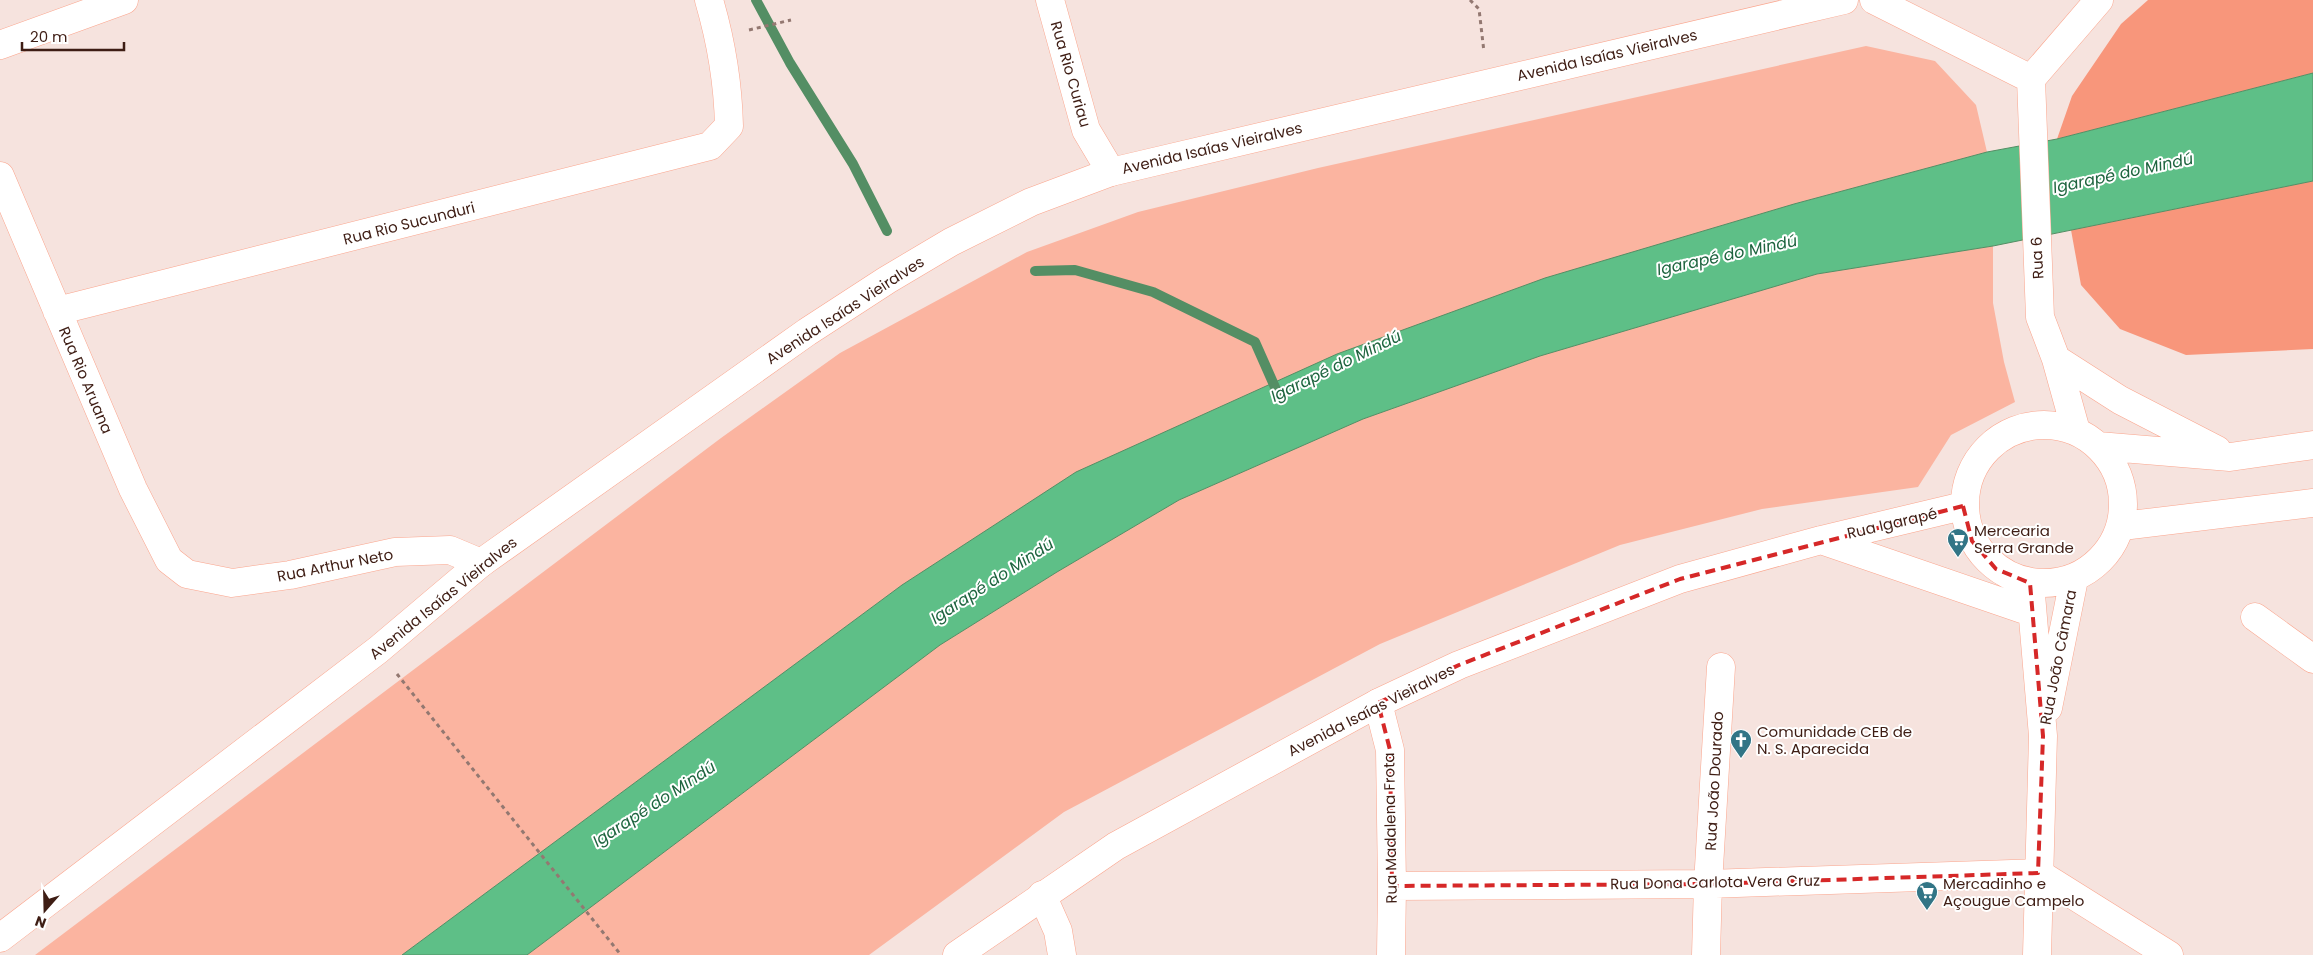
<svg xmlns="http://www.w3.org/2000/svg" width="2313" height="955" viewBox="0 0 2313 955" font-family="Poppins,sans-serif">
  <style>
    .green { fill: #fbb4a0 }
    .forest { fill: #f8967b }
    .water { fill: #5ebf87; stroke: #548e64 }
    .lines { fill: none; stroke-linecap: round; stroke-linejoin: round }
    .stream { stroke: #548e64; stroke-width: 10 }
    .street-casing { stroke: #fba58d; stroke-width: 29 }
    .secondary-casing { stroke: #fba58d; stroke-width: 29 }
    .path { stroke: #937871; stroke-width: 3; stroke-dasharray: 4 4; stroke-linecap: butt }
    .street { stroke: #fff; stroke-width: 28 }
    .secondary { stroke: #fff; stroke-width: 28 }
    .marked { fill: none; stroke: #d62828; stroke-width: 4; stroke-dasharray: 10 6; stroke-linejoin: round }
    .labels { text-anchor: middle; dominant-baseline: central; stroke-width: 4; stroke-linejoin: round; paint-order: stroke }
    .street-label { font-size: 15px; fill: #3e1d14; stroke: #fff }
    .poi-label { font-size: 15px; fill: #3e1d14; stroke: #fff; text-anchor: start }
    .water-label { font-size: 16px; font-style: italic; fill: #1e643f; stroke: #fff }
  </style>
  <rect width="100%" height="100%" fill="#f6e3de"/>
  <path class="green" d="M1866,46L1935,61L1976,105L1987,152L1794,204L956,551L902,585L402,955H35L721,438L840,353L1027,252L1138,212L1318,168Z
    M1993,246V303L2004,362L2015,402L1951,435L1918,487L1762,509L1620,545L1380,644L1064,812L869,955H527L940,645L1057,572L1179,500L1363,419L1540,356L1817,274Z"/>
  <path class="forest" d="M2148,0H2313V73L2057,139L2072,96L2121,24Z
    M2313,181V349L2186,355L2120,329L2081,285L2071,230Z"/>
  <path class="water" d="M2313,73V181L1993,246L1817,274L1540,356L1363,419L1179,500L1057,572L940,645L527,955H402L902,585L1076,472L1337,354L1545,278L1794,204L1987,152L2057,139Z"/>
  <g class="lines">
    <path class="stream" d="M756,0L790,63L853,164L887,231
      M1035,271L1075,270L1153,292L1255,342L1278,394"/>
    <g class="street-casing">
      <path id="street" d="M1050,0L1086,130L1111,172
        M0,45L124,0
        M0,176L133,489L169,560L187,574L232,583L290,575L395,552L450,550L481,563
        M57,311L710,146L729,126C728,83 721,41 709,0
        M2255,617L2313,659
        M1378,703L1390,750L1392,886L1391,955
        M1392,886L1708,884L2038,873L2169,955
        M1042,895L1058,931L1062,955
        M1706,955L1708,884L1721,667"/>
    </g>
    <g class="secondary-casing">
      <path id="secondary" d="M1874,0L2031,79
        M2031,79L2040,317L2056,359L2076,431
        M2031,79L2099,0
        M2056,359L2120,400L2217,450
        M1965 504a79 79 0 1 1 158 0a79 79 0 1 1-158 0Z
        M2098,446L2230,457L2313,445
        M2122,526L2313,503
        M1821,540L2031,612
        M2030,583L2043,736L2037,955
        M2048,708L2074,579
        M0,938L378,650L481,563L807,332L887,280L951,242L1031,202L1111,172L1844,0
        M957,955L1116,846L1378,703L1459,665L1680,579L1821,540L1963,506"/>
    </g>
    <path class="path" d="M1470,0L1479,9L1484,52
      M749,30L791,20
      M397,674L621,955"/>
    <use href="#street" class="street"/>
    <use href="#secondary" class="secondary"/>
  </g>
  <path class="marked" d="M1963,506L1972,541L1996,569L2030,583L2043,736L2038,873L1708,884L1392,886L1390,750L1378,703L1459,665L1680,579Z"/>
  <defs>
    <g id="supermarket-pin" transform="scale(1.125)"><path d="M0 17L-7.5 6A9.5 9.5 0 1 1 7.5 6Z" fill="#327586" stroke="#fff"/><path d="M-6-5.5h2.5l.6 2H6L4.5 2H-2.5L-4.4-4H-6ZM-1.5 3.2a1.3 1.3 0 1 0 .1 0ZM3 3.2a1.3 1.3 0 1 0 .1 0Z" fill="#fff"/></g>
    <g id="church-pin" transform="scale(1.125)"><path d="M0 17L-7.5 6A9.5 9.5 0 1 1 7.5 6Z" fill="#327586" stroke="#fff"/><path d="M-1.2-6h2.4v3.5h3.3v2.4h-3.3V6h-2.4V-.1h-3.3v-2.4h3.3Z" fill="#fff"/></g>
  </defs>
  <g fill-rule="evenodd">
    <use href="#supermarket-pin" x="1958" y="539"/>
    <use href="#church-pin" x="1741" y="740"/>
    <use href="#supermarket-pin" x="1927" y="892"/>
  </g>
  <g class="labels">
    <g class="street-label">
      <text transform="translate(1607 55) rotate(-13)">Avenida Isaías Vieiralves</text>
      <text transform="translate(1071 74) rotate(74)">Rua Rio Curiau</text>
      <text transform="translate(1212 148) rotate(-13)">Avenida Isaías Vieiralves</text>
      <text transform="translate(409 223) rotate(-14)">Rua Rio Sucunduri</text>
      <text transform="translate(2037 258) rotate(-93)">Rua 6</text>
      <text transform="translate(845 310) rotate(-33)">Avenida Isaías Vieiralves</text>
      <text transform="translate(86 380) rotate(67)">Rua Rio Aruana</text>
      <text transform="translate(1892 523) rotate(-13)">Rua Igarapé</text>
      <text transform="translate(335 565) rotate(-11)">Rua Arthur Neto</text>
      <text transform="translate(443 598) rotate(-39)">Avenida Isaías Vieiralves</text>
      <text transform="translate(2058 657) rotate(-79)">Rua João Câmara</text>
      <text transform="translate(1371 710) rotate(-27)">Avenida Isaías Vieiralves</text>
      <text transform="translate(1714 781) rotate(-87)">Rua João Dourado</text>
      <text transform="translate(1390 828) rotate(-91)">Rua Madalena Frota</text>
      <text transform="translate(1715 882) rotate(-1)">Rua Dona Carlota Vera Cruz</text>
    </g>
    <g class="poi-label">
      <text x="1974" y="530">Mercearia<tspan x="1974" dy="17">Serra Grande</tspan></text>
      <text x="1757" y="731">Comunidade CEB de<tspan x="1757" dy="17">N. S. Aparecida</tspan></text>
      <text x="1943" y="883">Mercadinho e<tspan x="1943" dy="17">Açougue Campelo</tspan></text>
    </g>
    <g class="water-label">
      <text transform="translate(2123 173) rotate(-12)">Igarapé do Mindú</text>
      <text transform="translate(1727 255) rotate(-12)">Igarapé do Mindú</text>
      <text transform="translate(1336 366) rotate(-26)">Igarapé do Mindú</text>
      <text transform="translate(992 581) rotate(-33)">Igarapé do Mindú</text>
      <text transform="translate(654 804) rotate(-33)">Igarapé do Mindú</text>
    </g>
  </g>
  <g transform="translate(45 910) rotate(200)" stroke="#ffffff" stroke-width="4" paint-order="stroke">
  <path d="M0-4L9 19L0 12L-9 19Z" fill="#3e1d14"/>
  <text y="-8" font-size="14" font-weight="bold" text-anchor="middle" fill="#3e1d14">N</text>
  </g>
  <path d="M22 42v8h102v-8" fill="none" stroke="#3e1d14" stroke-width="2.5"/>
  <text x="30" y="42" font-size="15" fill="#3e1d14" stroke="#ffffff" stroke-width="4" paint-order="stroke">20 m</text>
</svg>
